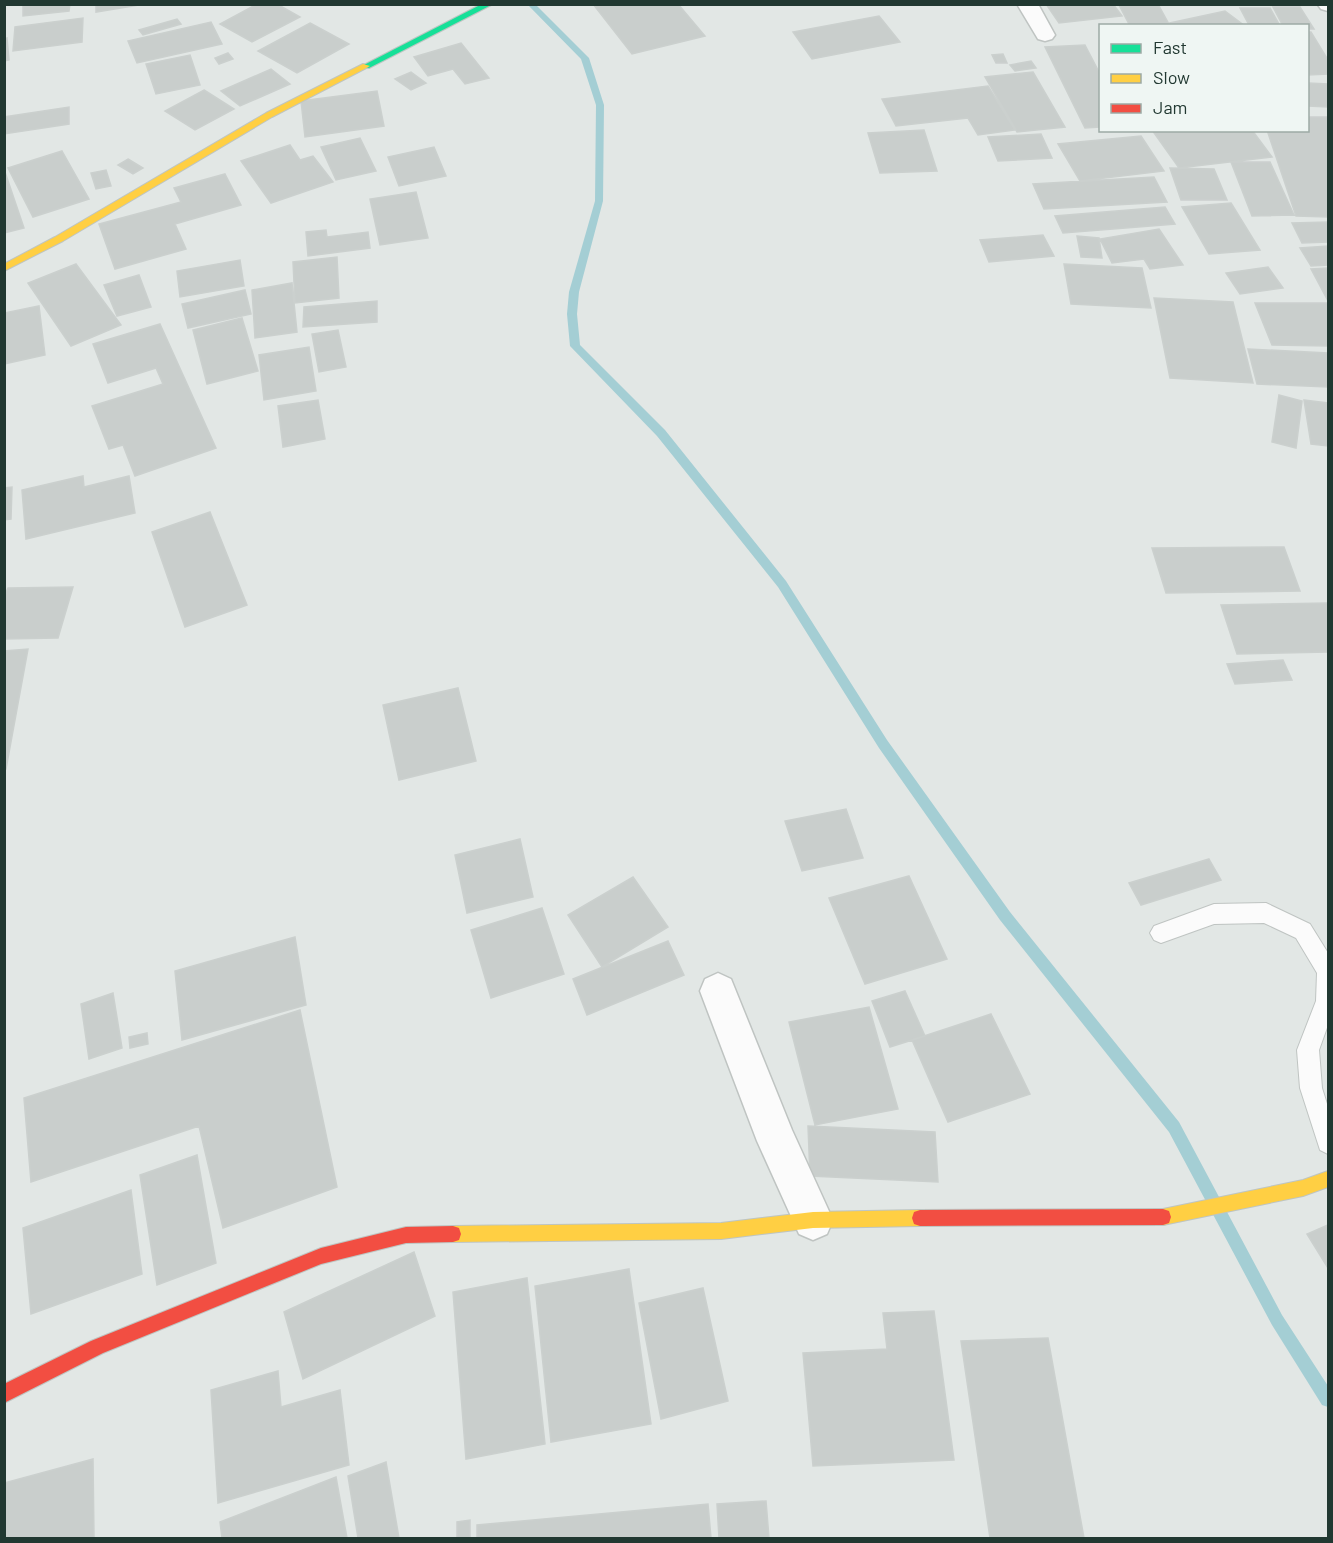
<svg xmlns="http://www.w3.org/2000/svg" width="1333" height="1543" viewBox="0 0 1333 1543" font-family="Barlow,sans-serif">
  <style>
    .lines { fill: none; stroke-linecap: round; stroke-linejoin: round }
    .stream { fill: #a4ced4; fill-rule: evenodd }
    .building { fill: #c9cecc; stroke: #cbd0ce; stroke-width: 1.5 }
    .lane-casing { stroke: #bfc4c2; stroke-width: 2 }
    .street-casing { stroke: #bfc4c2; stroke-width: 3 }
    .fast-casing { stroke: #bec5c2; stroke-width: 2 }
    .slow-casing { stroke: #bec5c2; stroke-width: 2 }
    .jam-casing { stroke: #bec5c2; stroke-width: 2 }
    .lane { fill: #fbfbfb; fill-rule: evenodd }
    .street { fill: #fbfbfb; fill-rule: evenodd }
    .fast { fill: #16e098; fill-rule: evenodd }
    .slow { fill: #ffcf43; fill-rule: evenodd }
    .jam { fill: #f24e42; fill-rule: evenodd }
  </style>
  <rect width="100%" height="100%" fill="#e2e7e5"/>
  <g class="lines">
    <path class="stream" d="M527,4H535L589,58L604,105L603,201L579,292L577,314L580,345L665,430L786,581L887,740L1010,912L1179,1122L1282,1315L1328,1386V1407L1322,1405L1272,1325L1169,1132L1000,920L879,748L778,587L657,436L570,346L567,314L569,292L595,201L596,105L581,59Z"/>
  </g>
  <path class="building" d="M70,4L69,11L23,16V6Z
    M96,4H145L96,12Z
    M257,4H277L300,17L252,42L220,24Z
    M593,4H678L705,36L632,54Z
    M1046,4H1113L1122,16L1059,23Z
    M1158,4L1170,26H1130L1119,5Z
    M1273,7H1300L1314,29H1308V26H1283Z
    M1240,8H1270L1279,24L1249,25Z
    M1225,11L1245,26H1174L1170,23Z
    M879,16L900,42L812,59L793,32Z
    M83,18L82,42L13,51L15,27Z
    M177,19L181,24L143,35L139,30Z
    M211,22L222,44L137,63L128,41Z
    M310,23L349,44L297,73L258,51Z
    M1308,32H1311L1328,60V74L1308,75Z
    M7,38L9,60L4,61V39Z
    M461,43L489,78L465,84L453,69L428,76L414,57Z
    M1085,45L1100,74V127L1085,128L1045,47Z
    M228,53L233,59L219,64L215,58Z
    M1003,54L1007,63H996L992,55Z
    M190,55L200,85L156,94L146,64Z
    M1031,61L1036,68L1015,71L1010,65Z
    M271,69L290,84L240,106L221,91Z
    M411,72L426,83L411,90L395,79Z
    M1033,72L1065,127L1017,132L985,77Z
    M1308,83L1328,84V107L1308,106Z
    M988,86L1015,130L978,135L968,118L896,126L882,99Z
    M204,90L234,109L195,130L165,111Z
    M377,91L384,126L305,137L301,101Z
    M69,107V124L4,134V117Z
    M1308,117H1328V217L1296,216L1267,130H1308Z
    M924,130L937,171L880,173L868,133Z
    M1152,130H1252L1272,157L1179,168Z
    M1041,134L1052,158L998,161L988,137Z
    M1141,136L1164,171L1080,181L1058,144Z
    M360,138L376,171L336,180L321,147Z
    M290,145L300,160L313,156L333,182L271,203L241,161Z
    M434,147L446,176L399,186L388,157Z
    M62,151L89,199L33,217L8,168Z
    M128,159L143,168L133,174L118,165Z
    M1231,162H1270L1294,215L1252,216Z
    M1170,168L1214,169L1227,200H1181Z
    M4,169L24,228L4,233Z
    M106,170L111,186L96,189L91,173Z
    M225,174L241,205L175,224L186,249L115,269L99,224L181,202L174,188Z
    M1154,177L1167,202L1044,209L1033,184Z
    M416,192L428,238L380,245L370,199Z
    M1231,203L1260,250L1209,254L1182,207Z
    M1165,207L1175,224L1063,233L1055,216Z
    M1328,222V242L1302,243L1292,223Z
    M1159,229L1183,265L1150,269L1144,259L1112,263L1100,239Z
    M326,230L327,237L368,232L370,248L308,256L306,232Z
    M1043,235L1054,256L989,262L980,240Z
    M1077,236L1099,238L1102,258L1081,257Z
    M1328,246V265L1311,266L1300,248Z
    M337,257L339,298L295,303L293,262Z
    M240,260L244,286L180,297L177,271Z
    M76,264L121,325L71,346L28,283Z
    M1064,264L1142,268L1151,308L1071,304Z
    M1268,267L1283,288L1240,294L1226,273Z
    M1328,268V301L1311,269Z
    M139,275L151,307L117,316L104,285Z
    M292,283L297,332L255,338L252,290Z
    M245,290L251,314L188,328L182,304Z
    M1154,298L1233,302L1253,383L1170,378Z
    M377,301V322L303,327L304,307Z
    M1255,303H1328V346L1272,345Z
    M39,306L45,355L4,364V313Z
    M242,318L258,371L207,384L193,330Z
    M160,324L216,448L135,476L123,445L109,449L92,406L163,384L156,368L108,383L93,344Z
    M338,330L346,367L319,372L312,334Z
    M309,347L316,391L264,400L259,355Z
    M1248,349L1328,353V387L1257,384Z
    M1279,395L1302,401L1296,448L1272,442Z
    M318,400L325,439L283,447L278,406Z
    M1304,400L1328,403V446L1311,444Z
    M83,476L84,487L129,476L135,513L26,539L22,490Z
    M12,487L11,519L4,520V488Z
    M210,512L247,605L185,627L152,532Z
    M1284,547L1300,591L1166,593L1152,548Z
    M73,587L58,638L4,639V597L8,588Z
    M1328,603V652L1237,654L1221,605Z
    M28,649L6,769H4V651Z
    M1283,660L1292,680L1235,684L1227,664Z
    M458,688L476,761L399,780L383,705Z
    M846,809L863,858L802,871L785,821Z
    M520,839L533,897L467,913L455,855Z
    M1209,859L1221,880L1141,905L1129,883Z
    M909,876L947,959L865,984L829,898Z
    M633,877L668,927L602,967L568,915Z
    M542,908L564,974L491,998L471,930Z
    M295,937L306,1005L182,1040L175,971Z
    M668,941L684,975L587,1015L573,979Z
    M905,991L925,1036L890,1047L872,1001Z
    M113,993L122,1048L89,1059L81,1004Z
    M869,1007L898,1109L815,1125L789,1022Z
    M300,1010L337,1187L223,1228L199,1126L31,1182L24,1098Z
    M991,1014L1030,1094L948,1122L912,1040Z
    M147,1033L148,1044L130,1048L129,1037Z
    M808,1126L935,1132L938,1182L810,1176Z
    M197,1155L216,1263L157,1285L140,1175Z
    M131,1190L142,1274L31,1314L23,1228Z
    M1328,1225V1268L1307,1234Z
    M414,1252L435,1316L303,1379L284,1312Z
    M629,1269L651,1424L551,1442L535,1286Z
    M527,1278L545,1444L466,1459L453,1292Z
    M703,1288L728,1401L661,1419L639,1303Z
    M934,1311L954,1460L813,1466L803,1353L887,1349L883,1313Z
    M1048,1338L1084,1538H990L961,1341Z
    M278,1371L281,1407L340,1390L349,1465L218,1503L211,1390Z
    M93,1459L94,1538H4V1483Z
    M386,1462L399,1538H358L348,1476Z
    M336,1477L347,1538H222L220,1522Z
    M766,1501L769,1538H719L717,1504Z
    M708,1504L711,1538H477V1525Z
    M470,1520V1538H457V1522Z"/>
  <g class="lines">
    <g class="lane-casing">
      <path id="lane" d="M1266,903L1310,924L1328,953V1025L1319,1050L1322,1088L1328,1107V1154L1320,1150L1300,1088L1297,1050L1316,1001L1317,973L1296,938L1264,923L1214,924L1161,943L1154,940L1150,933L1154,926L1214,904Z"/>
    </g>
    <g class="street-casing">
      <path id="street" d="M1017,4H1038L1055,35L1052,39L1045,41L1038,39Z
        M1328,4V11L1321,9L1318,5Z
        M718,973L731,979L792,1130L833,1220L827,1234L813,1240L799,1234L757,1141L700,991L705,979Z"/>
    </g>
    <g class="fast-casing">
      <path id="fast" d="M482,4H493L369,68L362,66Z"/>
    </g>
    <g class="slow-casing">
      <path id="slow" d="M363,64L370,66L272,117L63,241L4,271V264L55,237L266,113Z
        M1328,1171V1187L1303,1196L1163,1225L1157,1223L1155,1217L1157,1211L1163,1209L1303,1180Z
        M920,1210L926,1212L928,1218L926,1224L920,1226L813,1228L721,1239L453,1242L447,1240L445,1234L447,1228L453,1226L721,1223L813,1212Z"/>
    </g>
    <g class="jam-casing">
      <path id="jam" d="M1163,1209L1169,1211L1171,1217L1169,1223L1163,1225L920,1226L914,1224L912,1218L914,1212L920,1210Z
        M453,1226L459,1228L461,1234L459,1240L453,1242L406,1243L321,1264L103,1353L4,1403V1384L91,1341L321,1248L406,1227Z"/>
    </g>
    <use href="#lane" class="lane"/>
    <use href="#street" class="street"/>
    <use href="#fast" class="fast"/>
    <use href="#slow" class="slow"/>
    <use href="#jam" class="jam"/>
  </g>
  <rect width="1333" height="1543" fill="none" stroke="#213831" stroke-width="12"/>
  <rect x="1099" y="24" width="210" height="108" fill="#eff6f3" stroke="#9daaa5" stroke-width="1.5"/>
  <rect x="1111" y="44" width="30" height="9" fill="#16e098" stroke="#9daaa5" stroke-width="1.5"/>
  <text x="1153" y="54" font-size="18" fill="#213831">Fast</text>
  <rect x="1111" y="74" width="30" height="9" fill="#ffcf43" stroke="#9daaa5" stroke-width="1.5"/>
  <text x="1153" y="84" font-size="18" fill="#213831">Slow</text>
  <rect x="1111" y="104" width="30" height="9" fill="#f24e42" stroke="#9daaa5" stroke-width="1.5"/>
  <text x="1153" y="114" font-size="18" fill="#213831">Jam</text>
</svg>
